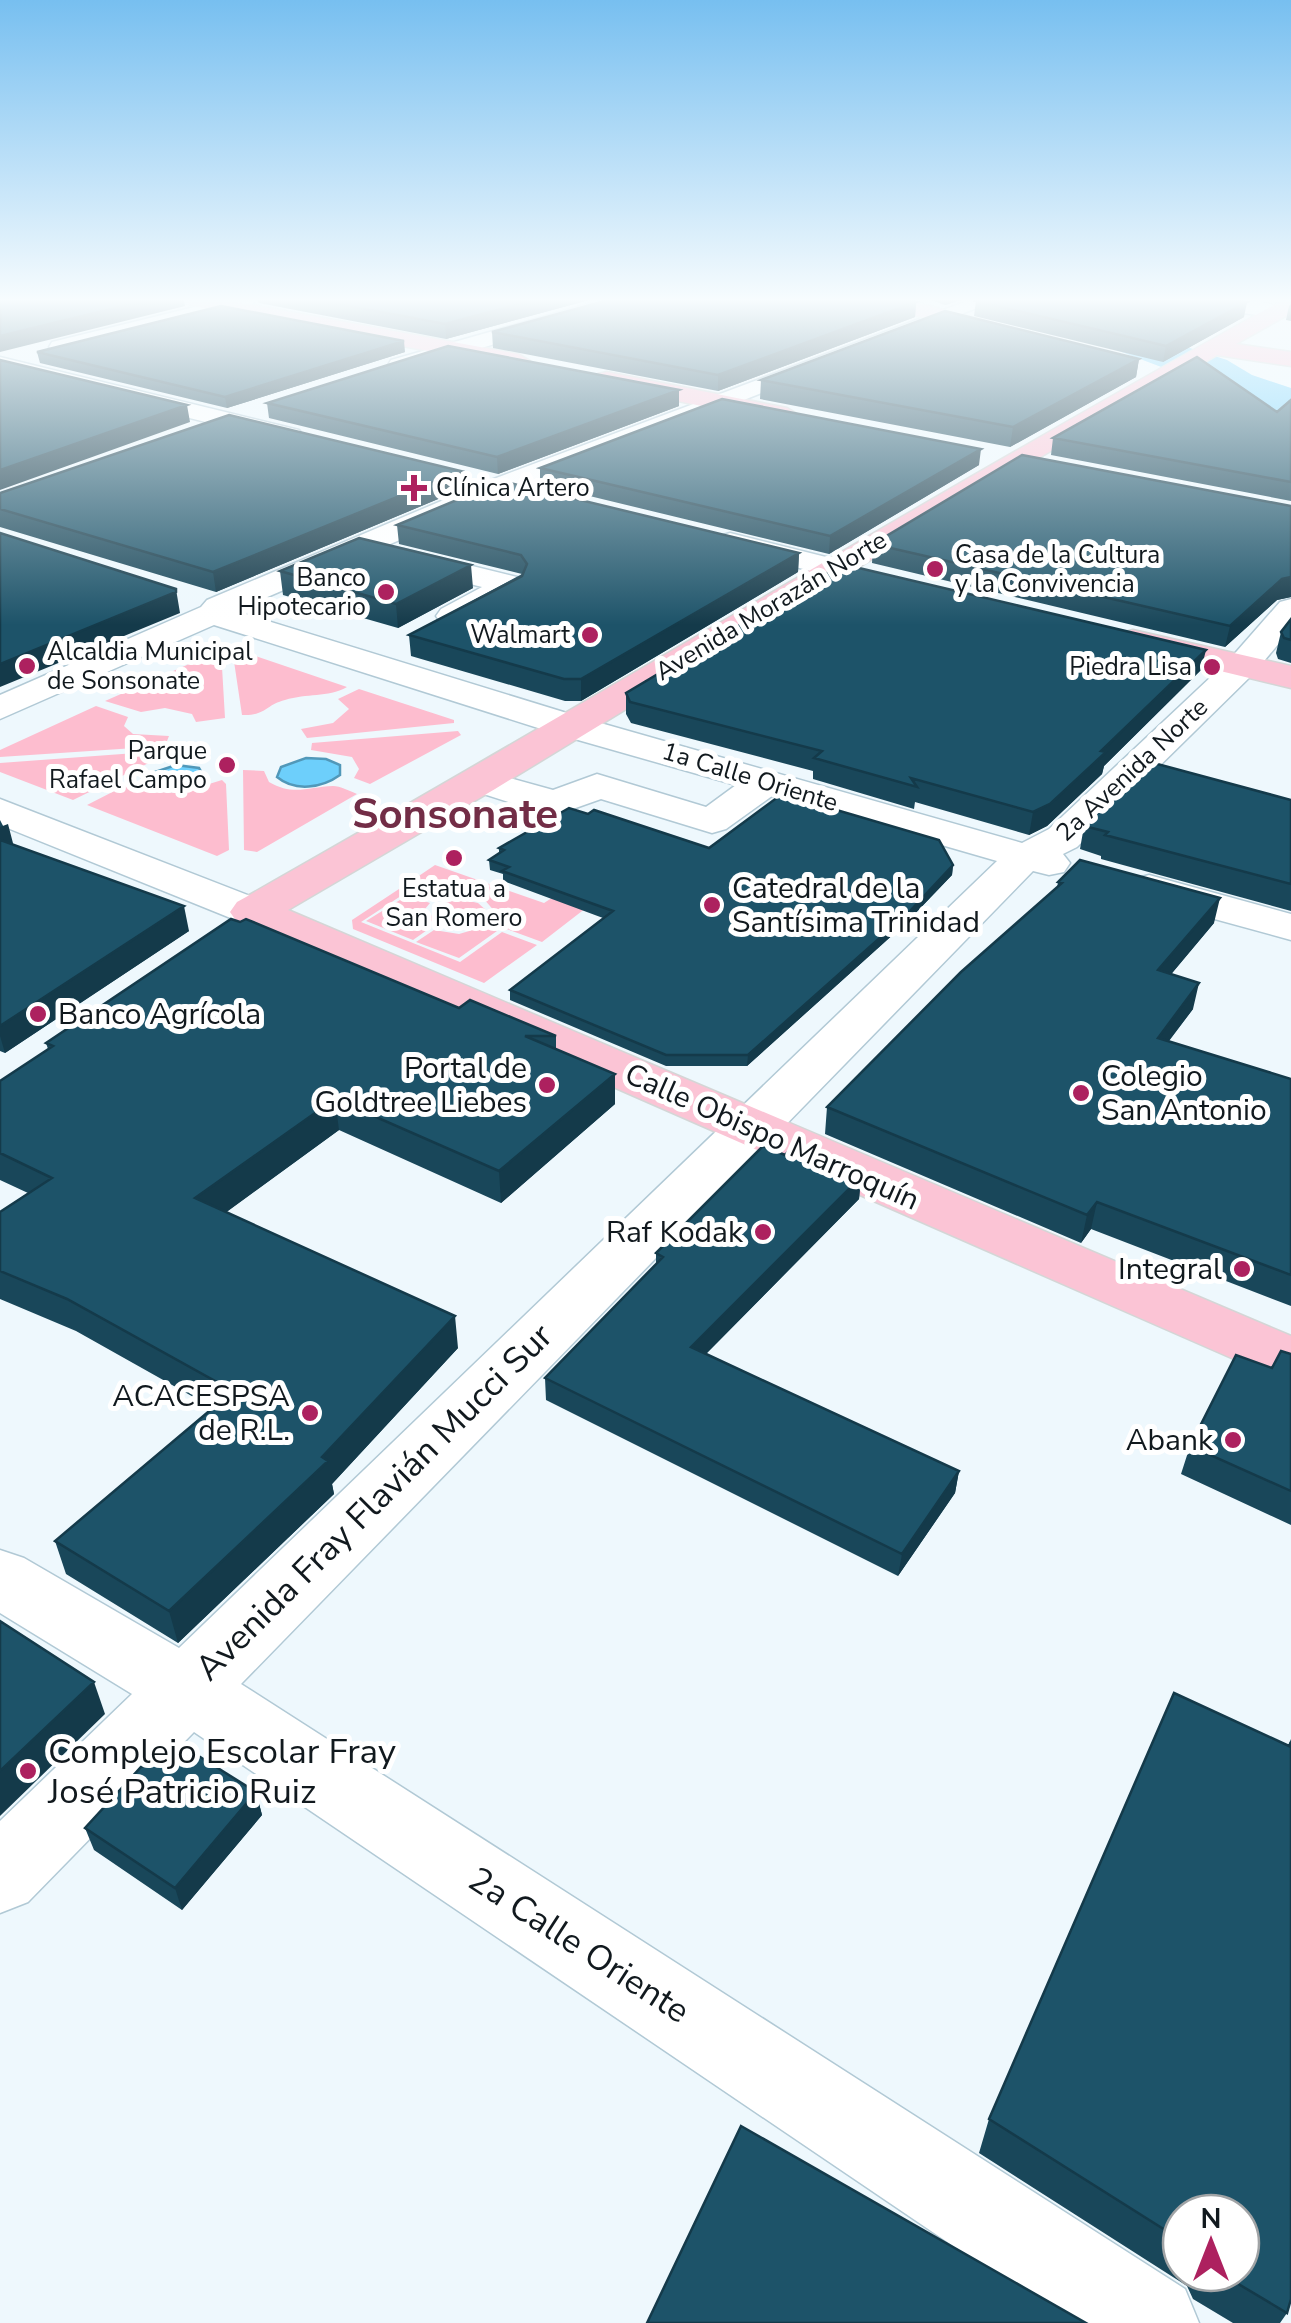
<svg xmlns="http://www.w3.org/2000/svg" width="1291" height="2323" viewBox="0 0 1291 2323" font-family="'Nunito Sans',sans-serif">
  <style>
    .green { fill: #fdbdcf }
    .water { fill: #6dcffb; stroke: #5198b9; stroke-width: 2.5 }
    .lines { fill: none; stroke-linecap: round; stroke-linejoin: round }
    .river { fill: #6dcffb; fill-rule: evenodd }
    .minor-casing { stroke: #b1c9d5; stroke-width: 3 }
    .major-casing { stroke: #d4d6d6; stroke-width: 3 }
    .minor { fill: #fff; fill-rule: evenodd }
    .major { fill: #fbc4d5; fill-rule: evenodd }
    .wall { fill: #19475a; fill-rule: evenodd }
    .shaded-wall { fill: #143a4a }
    .building { fill: #1d5369; stroke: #143a4a; stroke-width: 2.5 }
    .poi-dot { fill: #ad215f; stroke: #fff; stroke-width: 4 }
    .labels { text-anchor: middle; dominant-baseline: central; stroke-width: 10; stroke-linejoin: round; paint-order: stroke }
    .far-poi-label { font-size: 25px; fill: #11191e; stroke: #fff; text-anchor: end }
    .far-street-label { font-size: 25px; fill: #11191e; stroke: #fff }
    .poi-label { font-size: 30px; fill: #11191e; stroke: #fff; text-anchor: end }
    .street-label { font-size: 30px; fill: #11191e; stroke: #fff }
    .near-street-label { font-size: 35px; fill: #11191e; stroke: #fff }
    .near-poi-label { font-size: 35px; fill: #11191e; stroke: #fff; text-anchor: start }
    .far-town-label { font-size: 42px; font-weight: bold; fill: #722d46; stroke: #fff }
  </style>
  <rect width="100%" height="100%" fill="#eef8fd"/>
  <path class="green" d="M232,648L347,687C327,698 307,693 285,700C265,705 266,716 242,715Z
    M221,650L225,718L196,722L192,714L165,708L141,712L105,701Z
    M359,689L454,720V723L307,738L301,729L333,723L349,709L338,699Z
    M96,706L128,717L124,726L133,734L169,736L165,746L0,757V750Z
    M458,731L461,735L370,784L354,778L359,769L352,757L311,750L312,743Z
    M163,751L165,755L73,800L0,772V763Z
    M243,770L264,771L269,782C293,796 308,787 333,786C340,786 350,791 357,794L257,852L244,850Z
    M222,780L226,784L229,850L217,856L87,805L128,784L154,792L180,793Z
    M435,865L544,903L558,894L586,908L542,942L490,923L496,913L483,898L460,895L433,899L401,888Z
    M399,889L407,892L361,922L460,962L502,932L537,945L484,983L353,929L352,920Z
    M408,895L430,903L420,915L430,928L413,940L366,921Z
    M460,899L478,903L487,911L484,920C467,931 446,933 430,920L435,906Z
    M483,927L497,931L459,958L416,942L434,930L459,934Z"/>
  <path class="water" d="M306,758L326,759L340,765V775C322,788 295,792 277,777L281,767Z
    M176,765L199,768L203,775C191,790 169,792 152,783L155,772Z"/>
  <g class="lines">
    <path class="river" d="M1052,300H1093L1131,329L1227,360L1252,375L1291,388V416L1103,345Z"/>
    <g class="minor-casing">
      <path id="minor" d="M223,300H256L253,304L60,354L49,347L52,342Z
        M602,300H633L630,304L407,370L399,372L388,365L391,360Z
        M970,300H997L511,492L235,611L583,718L1022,843L1049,829L1230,659L1280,602L1291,599V629L1254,673L1077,847L1063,854L1070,863L1064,872L1049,875L1033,871L241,1684L1185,2289L1199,2323H1067L194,1732L28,1902L0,1913V1821L132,1694L0,1613V1550L24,1558L179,1648L997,861L772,796L726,829L712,833L601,799L567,811L540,812L468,789L462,781L468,773L481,770L553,790L597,774L706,807L736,785L557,734L214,625L0,719V695L201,607L207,600L491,480Z
        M1184,300C1209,299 1269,296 1287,312L1277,318L1194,306Z
        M0,357L299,430L303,435L290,443L0,371Z
        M730,533L846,562L850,568L846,574L835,577L720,548L715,542L720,536Z
        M403,549L521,578L525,585L521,592L463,623H441L436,616L441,609L482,587L392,564L388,558L392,552Z
        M0,799L268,903L275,912L268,921L253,925L238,921L0,825Z
        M1149,875L1291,914V940L1134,897L1128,888L1134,879Z"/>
    </g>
    <g class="major-casing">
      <path id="major" d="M182,300H225L518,354L530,361L518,368L193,306Z
        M871,300H908L1018,330L1021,335L1010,342L875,304Z
        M1283,300H1291V313L1236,344L1291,352V366L1217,355L1023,467L495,789L288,910L1291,1336V1384L237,922L230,912L237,902C587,704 931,495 1283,300Z
        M607,372L787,408L800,416L787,424L598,384L595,379L598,374Z
        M1133,630L1291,666V688L1121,647L1116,640L1121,633Z"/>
    </g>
    <use href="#minor" class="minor"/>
    <use href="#major" class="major"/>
  </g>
  <path class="wall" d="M257,300H589L446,339L259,303Z
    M923,300H961L945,305L931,300Z
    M976,301L1244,317L1163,362L974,316Z
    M916,302L915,317L718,391L493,348L492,332Z
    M1291,304V321L1286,320L1289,306Z
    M37,352H405L227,408L40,363Z
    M1139,359L1136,377L1010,447L760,399L761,380Z
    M1291,400V501L1051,455L1053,438L1277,412Z
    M267,403L679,406L498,474L269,418Z
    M979,465L829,554L540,484V468Z
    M462,489L216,592L0,527V493Z
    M1291,506V597L1277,600L1225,647L872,563L873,544Z
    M397,525L799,553L798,572L581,701H565L411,656L409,635L522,574L399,544Z
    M280,571L473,588L398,628L283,595Z
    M1291,619V663L1278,659L1276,653L1281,632Z
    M1201,670L1104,766L1102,774L1047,826L1029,835L915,802L914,809L813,779V771L631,723L626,714V693Z
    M1291,800V911L1101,859V856L1080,849L1084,826Z
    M0,820L13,845L189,931L5,1053L0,1051Z
    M499,848H709L953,865L952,875L907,922L747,1066H666L510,1000V990L603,918L503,881V874L490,870L489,860L499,853Z
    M1058,882L1214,923L1171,974L1193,1009L1169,1041L1291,1079V1306L1091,1229L1081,1243L825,1134L827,1107L1057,888Z
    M459,1008L556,1036V1049L615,1104L501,1203L339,1130L226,1212L458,1348L332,1484L334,1494L178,1643L66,1574L55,1541L213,1408L76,1331L0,1299V1212L28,1193L0,1180V1081L48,1049L46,1043Z
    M785,1155L861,1177L859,1199L706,1354L959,1471L955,1493L898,1576L546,1400L545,1378L656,1264V1253Z
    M1291,1354V1525L1181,1474L1190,1446L1272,1368Z
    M1291,1739V2299L1287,2313L1280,2323H1233L1193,2299L1187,2286L979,2153L989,2119L1288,1746ZM1181,2213L1241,2273H1181Z
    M256,1792L262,1815L182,1910L94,1850L85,1828Z"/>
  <path class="shaded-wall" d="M148,300H184L185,306L0,352V336Z
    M535,300H589L446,339L445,324Z
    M946,300H961L945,305Z
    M916,302L915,317L718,391V375Z
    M1247,302L1244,317L1163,362L1166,346Z
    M404,341L405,352L227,408L225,397Z
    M1139,359L1136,377L1010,447L1013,427Z
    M679,390V406L498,474L497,457Z
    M187,405L190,422L0,490V470Z
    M981,449L979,465L829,554L830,536Z
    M461,471L462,489L216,592L213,572Z
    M799,553L798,572L581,701V679Z
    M471,565L473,588L398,628L396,604Z
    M1291,577V597L1277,600L1225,647L1230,626L1282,579Z
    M176,589L180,613L0,687V664Z
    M1206,650L1201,670L1104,766L1102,774L1047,826L1029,835L1033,812L1101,751Z
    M8,824L14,847L0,854V827Z
    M953,865L952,875L907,922L747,1066L748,1055Z
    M1220,898L1214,923L1153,996L1158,970Z
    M184,906L189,931L5,1053L0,1036V1026Z
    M1199,983L1193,1009L1151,1064L1158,1038Z
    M615,1074V1104L501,1203L499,1171Z
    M335,1099L339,1130L202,1230L195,1198Z
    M861,1177L859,1199L691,1369V1347Z
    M1097,1202L1091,1229L1081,1243L1087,1215Z
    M455,1316L458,1348L332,1484L334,1494L178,1643L169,1611L322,1457Z
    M959,1471L955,1493L898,1576L902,1554Z
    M94,1682L105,1714L0,1816V1771Z
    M256,1792L262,1815L182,1910L175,1888Z"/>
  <path class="building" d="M0,300H148L0,336Z
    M317,300H535L445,324Z
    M608,300H906L916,302L718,375L492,332Z
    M979,300H1228L1247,302L1166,346L976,301Z
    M221,306L404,341L225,397L37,352Z
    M945,311L1139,359L1013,427L761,380Z
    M448,346L679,390L497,457L267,403Z
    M1197,357L1277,412L1291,400V482L1053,438Z
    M0,360L187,405L0,470Z
    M722,399L981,449L830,536L540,468Z
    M229,415L461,471L213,572L0,509V493Z
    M1022,455L1291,506V577L1282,579L1230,626L873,544Z
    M502,481L799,553L581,679H564L409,635L522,576L527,564L521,555L397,525Z
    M0,533L176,589V592L0,664Z
    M359,538L471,565L396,604L280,571Z
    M842,564L1206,650L1101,751L1106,752L1050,804L1033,812L911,778L917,787L814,758L822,751L630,702L626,693Z
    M1291,619V640L1284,638L1281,632Z
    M1150,762L1291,800V884L1105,835L1108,832L1084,826Z
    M782,794L939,840L953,865L909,912L748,1055H666L510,990L613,911L502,871L509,867L489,860L504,850L499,848L569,808L588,814L594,810L709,848Z
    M0,840L184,906L0,1026Z
    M1080,860L1220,898L1158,970L1199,983L1158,1038L1291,1079V1275L1097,1202L1087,1215L827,1107L961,972L1062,883L1058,882Z
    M231,919L240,922L246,919L459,1008L470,1000L556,1036H525L615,1074L499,1171L335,1099L195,1198L455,1316L322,1457L328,1461L169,1611L55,1541L233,1391L67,1299L0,1271V1212L52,1178L0,1153V1081L53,1046L46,1043Z
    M763,1146L785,1155L792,1148L861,1177L691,1347L959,1471L902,1554L545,1378L663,1257L656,1253Z
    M1281,1351L1291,1354V1491L1190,1446L1236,1355L1272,1368Z
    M0,1621L94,1682L0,1771Z
    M1174,1693L1289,1746L1291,1742V2299L1287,2313L1220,2273H1241V2213H1181V2240L989,2119Z
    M197,1755L256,1792L175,1888L85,1828L141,1767Z
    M741,2126L1086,2323H647Z"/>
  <linearGradient id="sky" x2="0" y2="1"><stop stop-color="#77bff0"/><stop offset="0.48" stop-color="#f7fcfe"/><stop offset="1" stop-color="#f7fcfe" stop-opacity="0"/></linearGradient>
  <rect width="1291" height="625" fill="url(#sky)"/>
  <g class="poi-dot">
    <path d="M409 473h10v10h10v10h-10v10h-10v-10h-10v-10h10z"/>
    <circle cx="935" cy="569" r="10"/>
    <circle cx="386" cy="592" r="10"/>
    <circle cx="590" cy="635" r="10"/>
    <circle cx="27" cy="666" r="10"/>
    <circle cx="1212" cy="667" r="10"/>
    <circle cx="227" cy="765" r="10"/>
    <circle cx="454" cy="858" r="10"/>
    <circle cx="712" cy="905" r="10"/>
    <circle cx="38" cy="1014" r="10"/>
    <circle cx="547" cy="1085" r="10"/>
    <circle cx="1081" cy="1093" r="10"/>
    <circle cx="763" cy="1232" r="10"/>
    <circle cx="1242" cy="1269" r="10"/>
    <circle cx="310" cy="1413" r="10"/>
    <circle cx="1233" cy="1440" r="10"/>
    <circle cx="28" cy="1771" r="10"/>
  </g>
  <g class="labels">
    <g class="far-poi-label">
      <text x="436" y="488" text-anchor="start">Clínica Artero</text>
      <text x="955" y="555" text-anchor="start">Casa de la Cultura<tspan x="955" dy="29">y la Convivencia</tspan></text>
      <text x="366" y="578">Banco<tspan x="366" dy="29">Hipotecario</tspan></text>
      <text x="570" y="635">Walmart</text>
      <text x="47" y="652" text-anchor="start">Alcaldia Municipal<tspan x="47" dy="29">de Sonsonate</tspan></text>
      <text x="1192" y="667">Piedra Lisa</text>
      <text x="207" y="751">Parque<tspan x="207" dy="29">Rafael Campo</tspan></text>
      <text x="454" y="889" text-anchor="middle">Estatua a<tspan x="454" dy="29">San Romero</tspan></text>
    </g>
    <g class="far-street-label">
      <text transform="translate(771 606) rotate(-31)">Avenida Morazán Norte</text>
      <text transform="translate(1132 770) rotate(-43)">2a Avenida Norte</text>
      <text transform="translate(750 777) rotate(17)">1a Calle Oriente</text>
    </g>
    <g class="poi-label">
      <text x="732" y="888" text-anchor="start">Catedral de la<tspan x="732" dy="34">Santísima Trinidad</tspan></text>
      <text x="58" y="1014" text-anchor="start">Banco Agrícola</text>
      <text x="527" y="1068">Portal de<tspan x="527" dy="34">Goldtree Liebes</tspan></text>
      <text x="1101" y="1076" text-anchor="start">Colegio<tspan x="1101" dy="34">San Antonio</tspan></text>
      <text x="743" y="1232">Raf Kodak</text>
      <text x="1222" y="1269">Integral</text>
      <text x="290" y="1396">ACACESPSA<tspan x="290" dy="34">de R.L.</tspan></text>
      <text x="1213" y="1440">Abank</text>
    </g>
    <g class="street-label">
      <text transform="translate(772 1137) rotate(24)">Calle Obispo Marroquín</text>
    </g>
    <g class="near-street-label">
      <text transform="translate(374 1502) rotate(-45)">Avenida Fray Flavián Mucci Sur</text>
      <text transform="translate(579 1945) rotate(33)">2a Calle Oriente</text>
    </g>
    <g class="near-poi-label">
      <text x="48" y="1751">Complejo Escolar Fray<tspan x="48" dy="40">José Patricio Ruiz</tspan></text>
    </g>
    <g class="far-town-label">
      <text x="455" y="814">Sonsonate</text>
    </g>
  </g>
  <g transform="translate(1211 2243)"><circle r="48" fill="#ffffff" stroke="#a0a3a5" stroke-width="2.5"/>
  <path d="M0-8L18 38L0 25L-18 38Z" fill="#ad215f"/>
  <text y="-15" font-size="28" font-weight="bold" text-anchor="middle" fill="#11191e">N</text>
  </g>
</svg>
